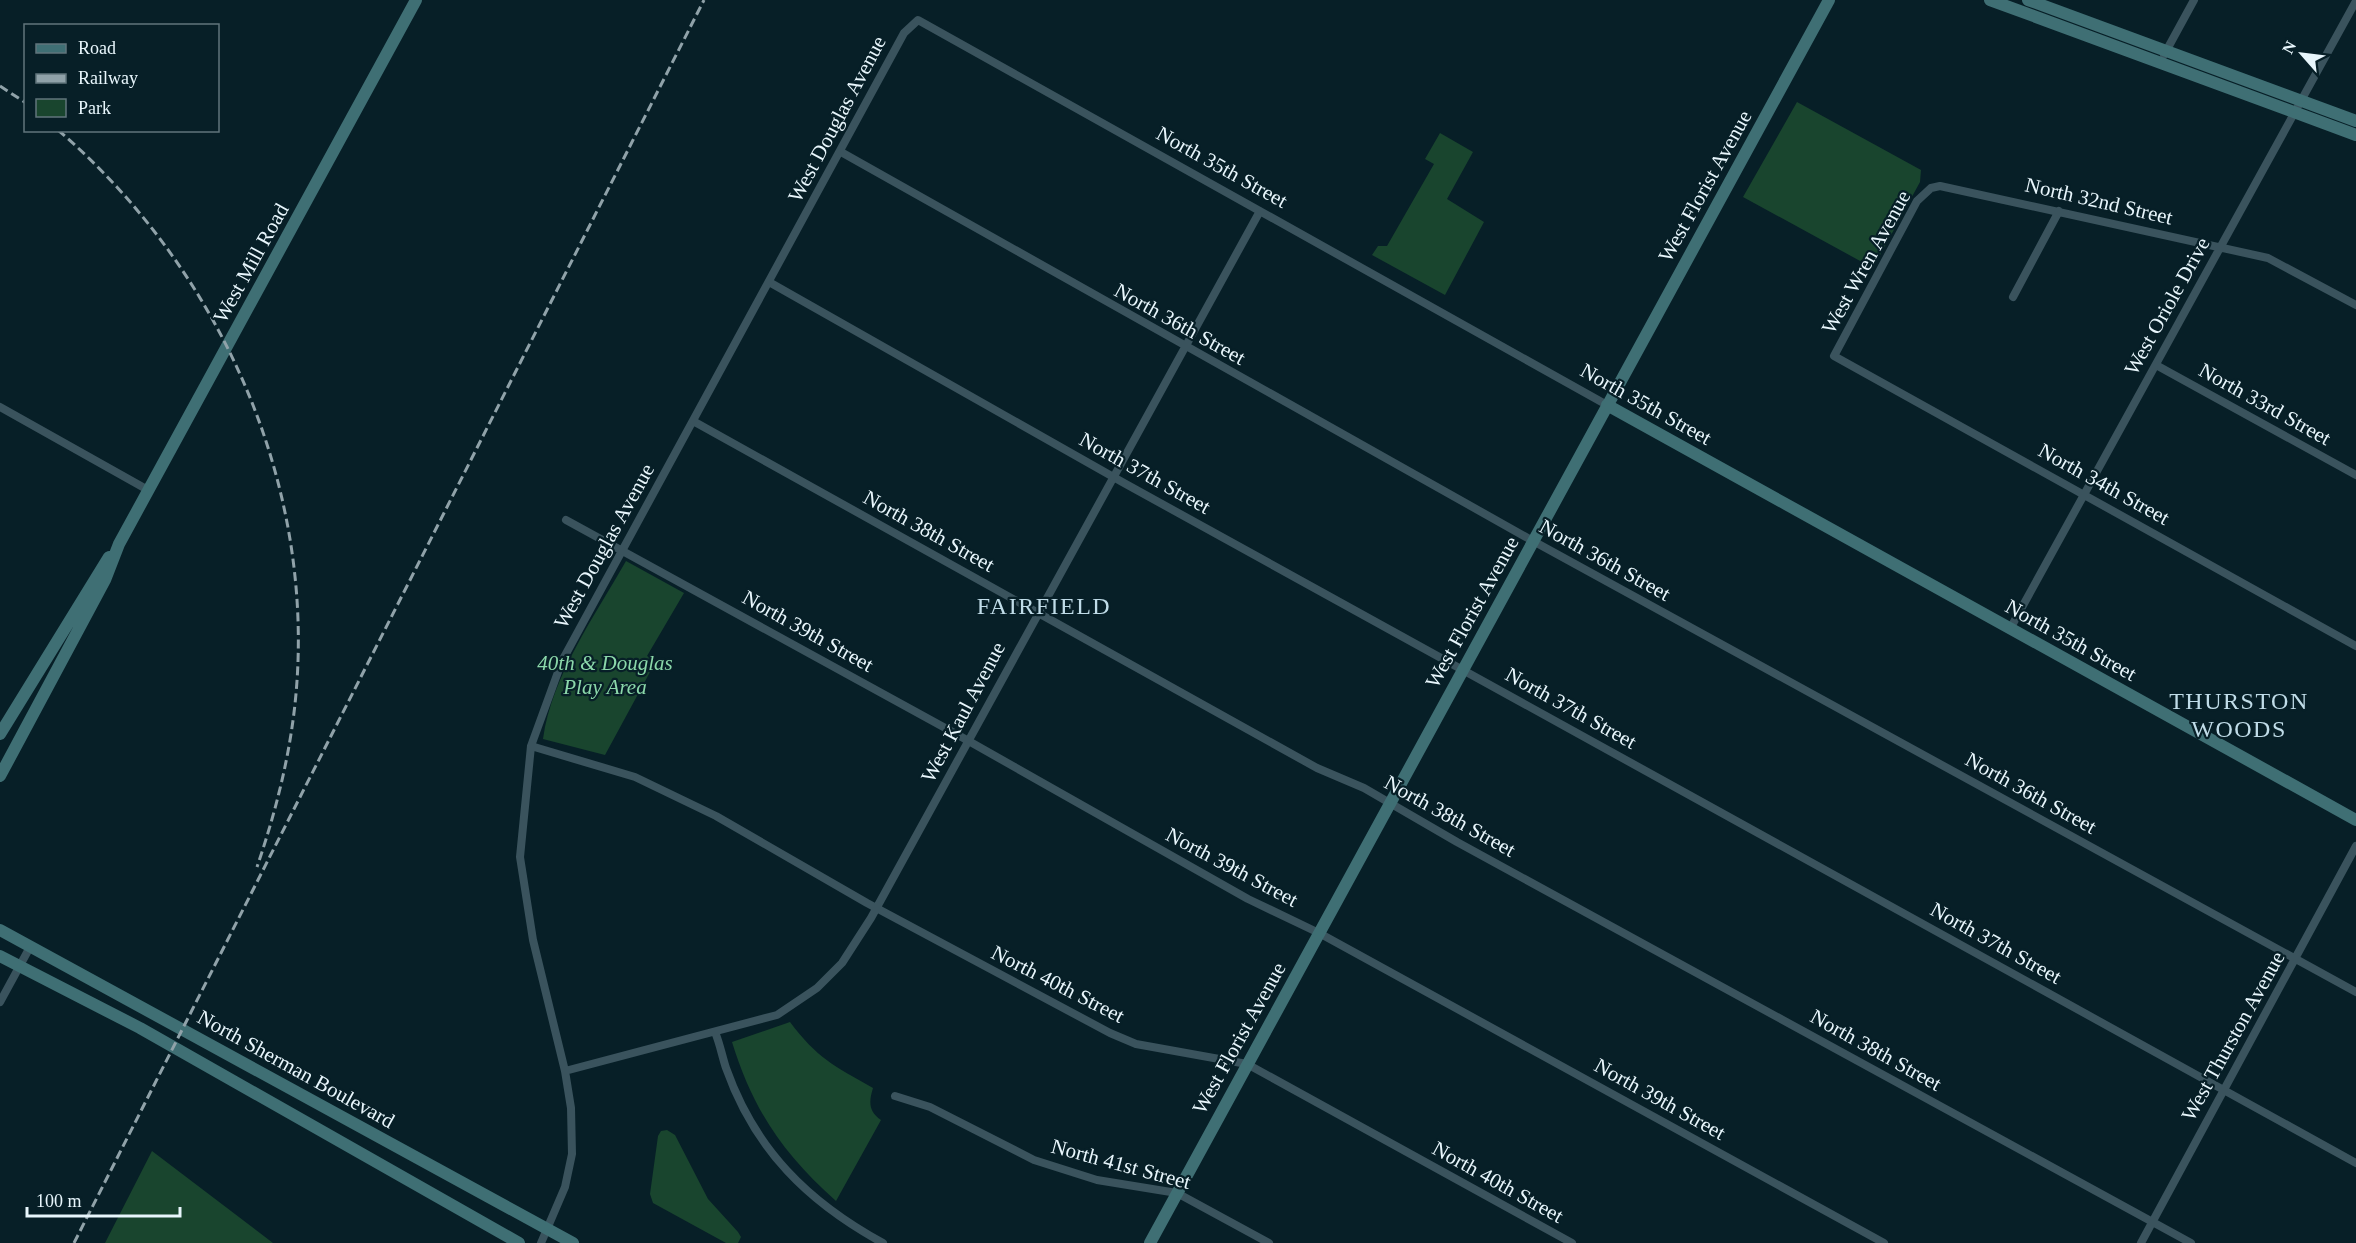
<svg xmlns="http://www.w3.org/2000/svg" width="2356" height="1243" viewBox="0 0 2356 1243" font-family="'Times New Roman',serif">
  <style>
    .green { fill: #19452e }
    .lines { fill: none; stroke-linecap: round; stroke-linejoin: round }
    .street { stroke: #3a535d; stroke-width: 8 }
    .secondary { stroke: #3f6f74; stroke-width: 12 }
    .rail { stroke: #90a2a9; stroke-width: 3; stroke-dasharray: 9 4.5; stroke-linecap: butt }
    .labels { text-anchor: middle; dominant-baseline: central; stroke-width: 4.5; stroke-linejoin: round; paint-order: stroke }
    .street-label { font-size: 21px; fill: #e8f6fc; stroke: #071f27 }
    .park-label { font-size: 21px; font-style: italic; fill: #8bd8aa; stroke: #071f27 }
    .quarter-label { font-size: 24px; letter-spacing: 1.5px; fill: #c0dce8; stroke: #071f27 }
  </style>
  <rect width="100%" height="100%" fill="#071f27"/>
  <path class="green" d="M1797,102L1921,170L1920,182L1873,268L1743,197Z
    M1440,133L1473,152L1447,199L1484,222L1445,295L1372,255L1378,246H1387L1434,164L1425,159Z
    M626,561L684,593L647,656L656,661L605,755L543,739C552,675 595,616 626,561Z
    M790,1022C817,1058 834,1066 873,1088C869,1101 868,1111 881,1120L836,1201C783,1154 753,1110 732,1042Z
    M667,1130L675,1135L708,1199L738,1232L741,1237L738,1243H726L653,1203L650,1194L658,1136L661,1131Z
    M152,1151L273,1243H105Z"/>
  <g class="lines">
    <path class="street" d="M2164,55L2194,0
      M841,152L1533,541L2356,992
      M769,282L1124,483L2356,1163
      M2013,297L2059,211
      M2356,305L2268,258L1940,186L1931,188L1917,201L1834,356L2356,646
      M2156,365L2356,475
      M0,407L148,490
      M693,421L1317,768L1364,788L1457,842L2191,1243
      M566,520L958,735L1248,899L1319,933L1884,1243
      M2010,629L2356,1
      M531,746L635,777L716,816L867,903L1110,1033L1136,1044L1247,1064L1572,1243
      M0,1002L30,947
      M715,1032C720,1044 722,1056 726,1068C755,1150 808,1202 883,1243
      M565,1071L777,1015L817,988L842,963L871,918L1260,211
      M895,1096L930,1107L1034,1160L1097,1180L1177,1193L1269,1243
      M541,1243L565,1187L572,1154L571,1108L565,1071L533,940L520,857L531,746L562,661L904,33L918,20L1607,405
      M2141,1243L2356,846"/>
    <path class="secondary" d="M1990,0L2356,135
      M2028,0L2356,121
      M1607,405L2356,820
      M0,734L109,557
      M0,776L105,580L119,544L416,0
      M0,930L573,1243
      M0,956L140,1028L519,1243
      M1150,1243L1829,0"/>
    <path class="rail" d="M0,86L26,103
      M58,130C221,270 318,488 295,704C289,760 275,814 257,867
      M74,1243L704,0"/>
  </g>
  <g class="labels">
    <g class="street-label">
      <text transform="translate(837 119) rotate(-62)">West Douglas Avenue</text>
      <text transform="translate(1222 167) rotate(29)">North 35th Street</text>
      <text transform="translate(1705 186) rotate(-61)">West Florist Avenue</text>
      <text transform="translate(2099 201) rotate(13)">North 32nd Street</text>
      <text transform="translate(1866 262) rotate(-61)">West Wren Avenue</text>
      <text transform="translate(251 263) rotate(-61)">West Mill Road</text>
      <text transform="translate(2167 306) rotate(-61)">West Oriole Drive</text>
      <text transform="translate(1180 324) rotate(29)">North 36th Street</text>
      <text transform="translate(1646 404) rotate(29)">North 35th Street</text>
      <text transform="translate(2265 404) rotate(29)">North 33rd Street</text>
      <text transform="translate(1145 473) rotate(29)">North 37th Street</text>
      <text transform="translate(2104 484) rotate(29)">North 34th Street</text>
      <text transform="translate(929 531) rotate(29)">North 38th Street</text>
      <text transform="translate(604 546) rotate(-61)">West Douglas Avenue</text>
      <text transform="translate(1605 560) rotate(29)">North 36th Street</text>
      <text transform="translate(1472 612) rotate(-61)">West Florist Avenue</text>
      <text transform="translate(808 631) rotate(29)">North 39th Street</text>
      <text transform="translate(2071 640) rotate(29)">North 35th Street</text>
      <text transform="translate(1571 708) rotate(29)">North 37th Street</text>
      <text transform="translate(963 712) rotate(-62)">West Kaul Avenue</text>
      <text transform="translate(2031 793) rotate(29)">North 36th Street</text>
      <text transform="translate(1450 816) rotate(29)">North 38th Street</text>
      <text transform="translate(1232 867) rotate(28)">North 39th Street</text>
      <text transform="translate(1996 943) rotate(29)">North 37th Street</text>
      <text transform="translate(1058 984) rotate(27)">North 40th Street</text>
      <text transform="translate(2233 1036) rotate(-61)">West Thurston Avenue</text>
      <text transform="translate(1239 1038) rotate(-61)">West Florist Avenue</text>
      <text transform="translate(1876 1050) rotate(29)">North 38th Street</text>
      <text transform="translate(296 1069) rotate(29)">North Sherman Boulevard</text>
      <text transform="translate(1660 1099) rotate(29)">North 39th Street</text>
      <text transform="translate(1121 1164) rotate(15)">North 41st Street</text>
      <text transform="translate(1498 1182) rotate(29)">North 40th Street</text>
    </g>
    <g class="park-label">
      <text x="605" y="663">40th &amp; Douglas<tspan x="605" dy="24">Play Area</tspan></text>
    </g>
    <g class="quarter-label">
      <text x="1044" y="606">FAIRFIELD</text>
      <text x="2239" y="701">THURSTON<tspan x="2239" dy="28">WOODS</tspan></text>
    </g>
  </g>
  <rect x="24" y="24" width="195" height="108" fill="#071f27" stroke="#61757c" stroke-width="1.5"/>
  <rect x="36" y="44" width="30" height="9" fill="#3f6f74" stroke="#61757c" stroke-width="1.5"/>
  <text x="78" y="54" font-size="18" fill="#e8f6fc">Road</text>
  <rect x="36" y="74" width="30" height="9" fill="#90a2a9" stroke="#61757c" stroke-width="1.5"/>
  <text x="78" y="84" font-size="18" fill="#e8f6fc">Railway</text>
  <rect x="36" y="99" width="30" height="18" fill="#19452e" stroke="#61757c" stroke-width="1.5"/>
  <text x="78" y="114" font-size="18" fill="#e8f6fc">Park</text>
  <g transform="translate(2302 54) rotate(298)" stroke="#071f27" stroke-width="4.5" paint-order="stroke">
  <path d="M0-4.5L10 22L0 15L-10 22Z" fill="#e8f6fc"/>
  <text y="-9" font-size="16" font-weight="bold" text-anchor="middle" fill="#e8f6fc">N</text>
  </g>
  <path d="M27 1207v9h153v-9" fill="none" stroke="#e8f6fc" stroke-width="3"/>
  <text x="36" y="1207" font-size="18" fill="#e8f6fc" stroke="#071f27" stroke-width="4.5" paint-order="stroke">100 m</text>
</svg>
